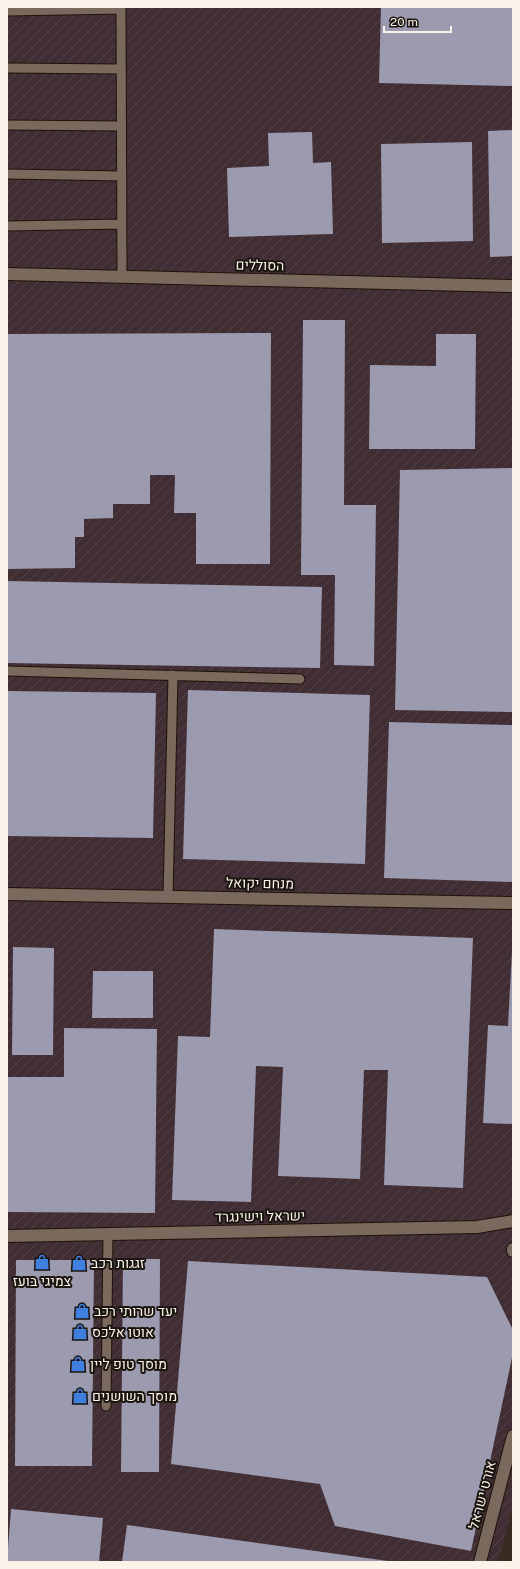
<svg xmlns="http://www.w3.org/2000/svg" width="520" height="1569" viewBox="0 0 520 1569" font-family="'Public Sans',Heebo,sans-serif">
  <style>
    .industrial { fill: url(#industrial-furrows) }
    .building { fill: #9c9aae }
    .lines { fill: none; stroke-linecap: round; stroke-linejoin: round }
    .lane-casing { stroke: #1f1207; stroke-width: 11 }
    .street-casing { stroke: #1f1207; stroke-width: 14 }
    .lane { stroke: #7a6a5d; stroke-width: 9 }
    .street { stroke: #7a6a5d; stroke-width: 12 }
    .labels { text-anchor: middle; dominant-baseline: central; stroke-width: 4; stroke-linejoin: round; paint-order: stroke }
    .street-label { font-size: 14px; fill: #fbf2ea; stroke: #1a140f }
    .poi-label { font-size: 14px; fill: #fbf2ea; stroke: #1a140f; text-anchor: start }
  </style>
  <defs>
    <pattern id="industrial-furrows" width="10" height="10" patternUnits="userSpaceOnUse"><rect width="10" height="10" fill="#412e35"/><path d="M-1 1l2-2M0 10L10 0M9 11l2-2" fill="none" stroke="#544249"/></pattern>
  </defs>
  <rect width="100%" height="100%" fill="#382a1e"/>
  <path class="industrial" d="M7,7H513V1507L498,1562H7Z"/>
  <path class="building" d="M381,7H513V86L379,83Z
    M513,130V256L490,257L488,131Z
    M312,132L313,163L331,162L333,234L229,237L227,168L269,166L268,133Z
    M472,142L473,241L382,243L381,144Z
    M303,320H345L344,505H376L374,666L334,665L335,575H301Z
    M271,333L270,564H196V513H174L175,475H150V504H113V518L84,519V537H75V568L7,569V334Z
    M436,334H476L475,449H369L370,365L436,366Z
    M513,468V712L395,710L400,470Z
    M7,581L322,587L320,668L7,663Z
    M188,690L370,695L365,864L183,859Z
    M7,691L156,693L153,838L7,836Z
    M389,722L513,725V882L384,878Z
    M214,929L473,938L463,1188L384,1185L388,1070H364L360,1179L278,1176L283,1067L256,1066L251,1202L172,1200L178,1036L210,1037Z
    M13,947L54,948L53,1055H12Z
    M512,951H513V1124L483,1123L488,1025L508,1026Z
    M93,971H153V1018H92Z
    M64,1028L157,1029L155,1213L7,1212V1077H64Z
    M123,1259H160L159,1472H121Z
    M16,1260H94L92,1466H15Z
    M188,1261L487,1277L513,1330V1353L471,1551L335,1526L320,1484L171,1464Z
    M11,1509L103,1518L99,1562H7Z
    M127,1525L388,1561V1562H122Z"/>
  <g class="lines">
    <g class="lane-casing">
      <path id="lane" d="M121,7L122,277
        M7,11L121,9
        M7,68L121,69
        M7,125L121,126
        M7,174L122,176
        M7,226L122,224
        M7,671L300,679
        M168,897L173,675
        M106,1406L108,1234"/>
    </g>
    <g class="street-casing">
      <path id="street" d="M7,274L513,286
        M7,894L513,903
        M7,1236L477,1227L513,1221
        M513,1249V1251
        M480,1562L513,1436"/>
    </g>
    <use href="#lane" class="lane"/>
    <use href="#street" class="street"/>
  </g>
  <defs>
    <g id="shop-bare" transform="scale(1.2)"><path d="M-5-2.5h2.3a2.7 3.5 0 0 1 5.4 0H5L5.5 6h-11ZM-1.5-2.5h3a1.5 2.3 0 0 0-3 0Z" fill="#3f7fe0" stroke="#1a140f" stroke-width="2.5" paint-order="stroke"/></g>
  </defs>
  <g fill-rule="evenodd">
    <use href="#shop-bare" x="42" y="1262"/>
    <use href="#shop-bare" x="79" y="1263"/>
    <use href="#shop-bare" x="82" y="1311"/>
    <use href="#shop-bare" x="80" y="1332"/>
    <use href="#shop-bare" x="78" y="1364"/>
    <use href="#shop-bare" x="80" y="1396"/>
  </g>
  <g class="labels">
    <g class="street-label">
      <text transform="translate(260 265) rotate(1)">הסוללים</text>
      <text transform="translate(260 883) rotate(1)">מנחם יקואל</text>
      <text transform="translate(260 1216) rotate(-1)">ישראל וישינגרד</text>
      <text transform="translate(482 1495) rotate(-75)">אורט ישראל</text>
    </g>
    <g class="poi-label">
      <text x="91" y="1263">זגגות רכב</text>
      <text x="42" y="1281" text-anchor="middle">צמיגי בועז</text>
      <text x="94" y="1311">יעד שרותי רכב</text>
      <text x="92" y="1332">אוטו אלכס</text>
      <text x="90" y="1364">מוסך טופ ליין</text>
      <text x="92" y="1396">מוסך השושנים</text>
    </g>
  </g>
  <rect width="520" height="1569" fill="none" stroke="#fbf2ea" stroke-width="16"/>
  <path d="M384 26v6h67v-6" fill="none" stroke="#fbf2ea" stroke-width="2"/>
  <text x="390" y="26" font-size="12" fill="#fbf2ea" stroke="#1a140f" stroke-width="3" paint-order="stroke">20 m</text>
</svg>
